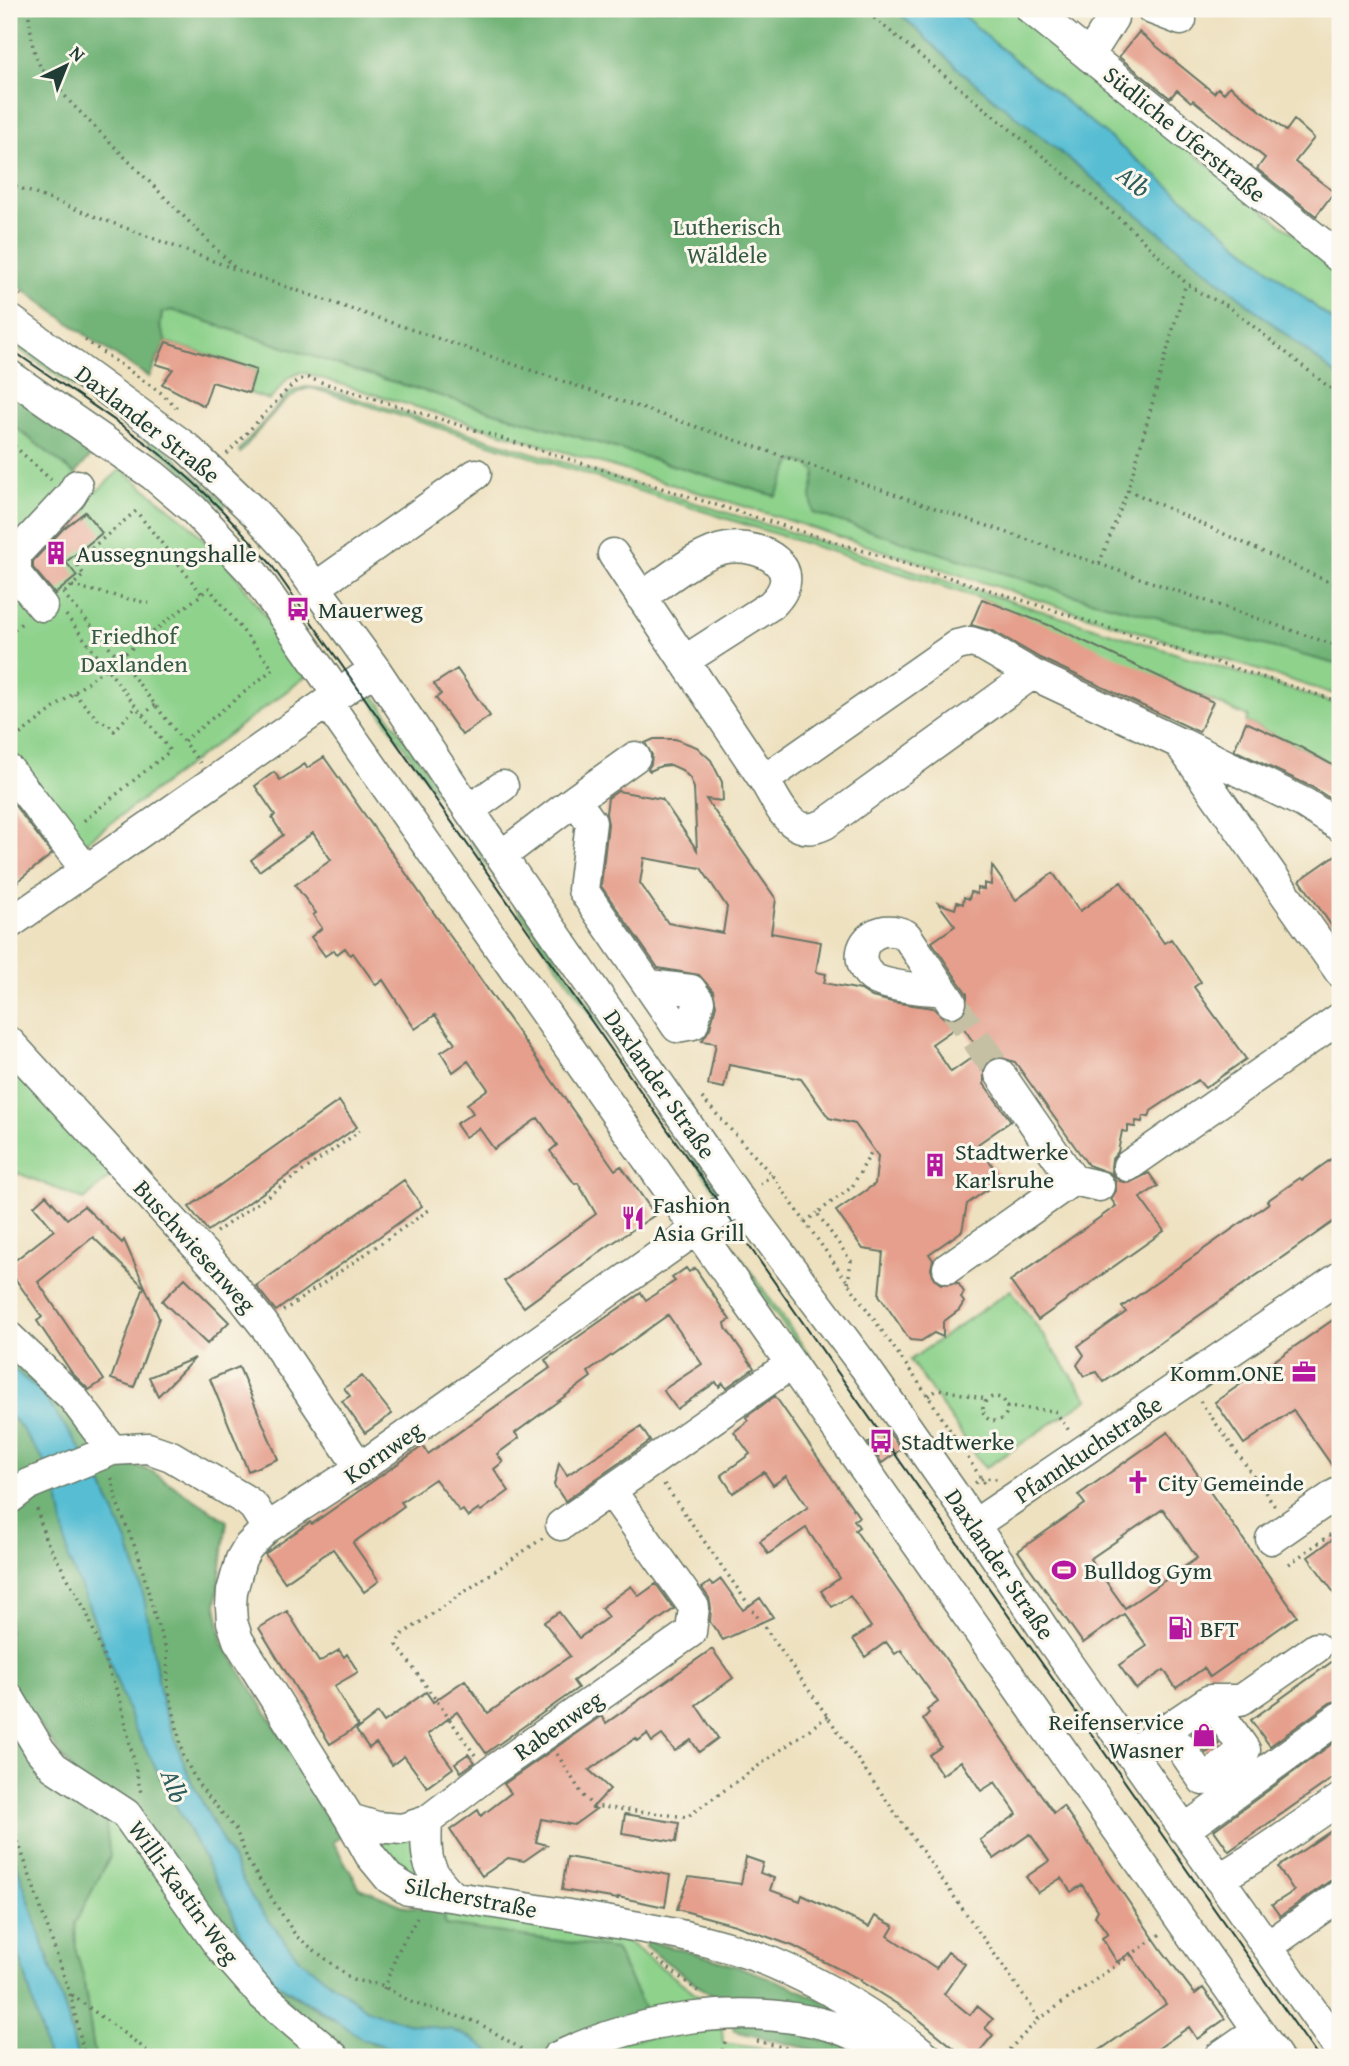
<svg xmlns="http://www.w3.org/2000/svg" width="1349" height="2066" viewBox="0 0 1349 2066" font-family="'Gentium Book Plus',serif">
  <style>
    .green { fill: #8ed28c; stroke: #568860; stroke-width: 2 }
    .forest { fill: #72b478; stroke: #487856; stroke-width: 2 }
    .water { fill: #56bdd3; stroke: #3a7d84; stroke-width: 2 }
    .building { fill: #e59f8c; fill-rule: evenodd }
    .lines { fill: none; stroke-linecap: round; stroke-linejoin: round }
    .minor-tunnel { stroke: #c5c0a4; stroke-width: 30; stroke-dasharray: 30 15; stroke-linecap: butt }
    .minor-casing { stroke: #677665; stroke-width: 33 }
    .path { stroke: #677665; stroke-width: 3.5; stroke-dasharray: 2 5; stroke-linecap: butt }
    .minor { stroke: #fff; stroke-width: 30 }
    .tram { stroke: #1f3d34; stroke-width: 2 }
    .labels { text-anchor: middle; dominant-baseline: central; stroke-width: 6; stroke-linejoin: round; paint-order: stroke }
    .street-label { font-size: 24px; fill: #1f3d34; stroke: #fbf7ec }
    .park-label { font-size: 24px; fill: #355b46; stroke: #fbf7ec }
    .poi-label { font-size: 24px; fill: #1f3d34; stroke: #fbf7ec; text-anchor: start }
    .water-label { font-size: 26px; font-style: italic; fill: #2d5d5c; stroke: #fbf7ec }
  </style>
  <rect width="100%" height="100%" fill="#fbf7ec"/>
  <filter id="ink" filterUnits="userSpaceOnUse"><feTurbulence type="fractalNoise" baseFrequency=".0143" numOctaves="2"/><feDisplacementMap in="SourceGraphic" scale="14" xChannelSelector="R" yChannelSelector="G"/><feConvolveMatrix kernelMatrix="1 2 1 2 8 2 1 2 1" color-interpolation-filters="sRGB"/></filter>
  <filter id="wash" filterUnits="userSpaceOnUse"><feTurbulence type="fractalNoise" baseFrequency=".00686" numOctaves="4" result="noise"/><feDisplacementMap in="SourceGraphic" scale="28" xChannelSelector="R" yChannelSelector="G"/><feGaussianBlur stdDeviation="1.57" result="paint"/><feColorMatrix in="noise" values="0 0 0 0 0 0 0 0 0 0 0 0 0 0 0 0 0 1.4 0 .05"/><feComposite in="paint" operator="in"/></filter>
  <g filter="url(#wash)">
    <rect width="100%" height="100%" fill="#eee1c0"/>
    <path class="green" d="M956,9H1014L1340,271V327L991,40Z
      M172,310L354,370L775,496L792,462C802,460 811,464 816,472L814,513L1079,597L1340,665V696L743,506L301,372L288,378L270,400L249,393L256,370L166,342L160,326L162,313Z
      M9,335L161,445L226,504L223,508C158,442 84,395 9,342Z
      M305,387L325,389L851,551L1340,705V769L1302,748L1246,722L1248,717L982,599L312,388C288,388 256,435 240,453L239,450L290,392Z
      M9,422L97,491L121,469L188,523L233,571L308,675L79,847L9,761Z
      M371,693L376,698L720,1193L718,1195L367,694Z
      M9,1061L113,1174L84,1200L18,1173L9,1186Z
      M721,1229L819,1369L816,1371L724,1242L712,1235Z
      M1011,1290L1088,1399L985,1468L910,1360Z
      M100,1790L341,2057H95L83,1976L76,1951L75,1923L110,1857Z
      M420,1835L423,1885L389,1869L368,1841Z
      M444,1910L617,1934L719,2011L650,2020L615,1949L445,1925Z
      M722,2028L723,2043L778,2051L802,2057H573L610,2042Z"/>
    <path class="forest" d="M9,9H895L966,76L1340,378V665L1079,597L813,513L811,495L816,472C810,464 802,460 792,462L776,496L354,370L172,310L162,313L160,326L166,342L149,377L101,346L9,279Z
      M9,385L96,450L75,474L9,422Z
      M9,1345L117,1460L151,1471L227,1521L216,1605L223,1643L343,1835L333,1842L360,1888L406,1907L444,1910L445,1925L615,1949L650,2020L544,2057H498L471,2038L452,2030L407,2023L369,2011L299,1959L253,1900L189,1777L162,1703L144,1598L128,1544L97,1473L40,1391L9,1366Z
      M9,1415L17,1422L55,1477L87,1601L134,1727L229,1905L241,1934L275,1982L290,1993L372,2043L453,2057H341L78,1778L9,1684Z
      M9,1702L105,1818L110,1857L75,1923L76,1951L83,1976L95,2057H77L67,2015L9,1841Z
      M9,1933L22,1963L48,2057H9Z
      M647,1941C724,1960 801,1983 868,2027C881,2036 894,2047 907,2057H838L828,2053L734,2031L730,2009L646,1947Z"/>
    <path class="water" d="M895,9H956L991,40L1340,327V378L966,76Z
      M9,1366L40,1391L97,1473L128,1544L144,1598L162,1703L189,1777L253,1900L299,1959L369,2011L407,2023L452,2030L471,2038L498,2057H453L387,2047L363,2039L324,2012L275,1982L241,1934L229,1905L134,1727L87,1601L69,1561L55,1477L17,1422L9,1415Z
      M9,1841L67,2015L77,2057H48L22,1963L9,1933Z"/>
    <g id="blocks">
      <path class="building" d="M1139,32L1214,93L1218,88L1224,93L1230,86L1286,131L1294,120L1314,138L1295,162L1334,192L1316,216L1257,169L1265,158L1193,100L1191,102L1177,90L1170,98L1119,57Z
        M166,342L256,370L249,393L212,382L204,406L162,384L173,369L156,364Z
        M85,512L102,533L66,562L77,576L55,594L33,568V561L63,529Z
        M982,599L1056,628L1213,702L1199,732L1040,658L993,631L971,625Z
        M457,669L490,716L462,735L436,698L441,694L434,684Z
        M1246,722L1302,748L1340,769V805L1312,787L1234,750Z
        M654,739H675L697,747L711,760L722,782L723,801L706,799L776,899L771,933L821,942L816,972L826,974L824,983L861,990L872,997L892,1002L933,1008L944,1018L953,1019L960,1017L967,1009V994L932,942L955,926L938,903L955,909L957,902L963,904L964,897L969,899L971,892L977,894V888L984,889V883L991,885L992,866L1016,900L1053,873L1080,911L1121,882L1164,943L1171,939L1201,982L1194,987L1246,1059L1205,1088L1198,1080L1151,1111L1149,1117L1143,1116L1142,1122L1136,1121L1135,1127L1128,1126V1132L1122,1131L1118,1152L1112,1159L1111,1168L1113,1175L1120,1181L1129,1183L1149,1173L1158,1186L1140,1198L1164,1231L1038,1320L1010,1281L1116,1206L1111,1199L1116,1191V1182L1110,1173L1088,1165L1015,1062L999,1057L991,1059L984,1067V1084L1011,1121L978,1144L998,1174L999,1181L967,1204L962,1231L929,1254L933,1260L931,1269L934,1279L941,1284L958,1283L964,1292L961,1298L964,1302L959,1310L943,1322V1337L934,1333L921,1341L910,1340L879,1295L883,1252L863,1249L836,1211L875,1184L878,1156L855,1124L829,1118L801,1079L729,1065L724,1088L708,1085L716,1043L702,1041L710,1028L716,1005L713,991L699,975L658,968L601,886L608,824L606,813L608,798L618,791L662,799L697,850L694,788L690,778L682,770L671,765L661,766L650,771L648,769L651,764L652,755L645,743ZM644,858L701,868L727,907L723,933L668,923L640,883ZM961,1024L980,1052L951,1072L932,1044Z
        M324,757L615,1170L621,1166L655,1215L608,1246L524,1307L504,1281L596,1214L578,1183L575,1184L550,1151L557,1145L538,1118L494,1149L479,1128L465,1137L456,1124L473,1113L467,1104L488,1089L468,1061L453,1072L441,1052L455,1043L435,1015L415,1029L383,980L376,985L353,953L350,955L345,948L337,954L334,950L325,956L311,937L322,928L313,915L316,913L295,885L331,860L313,833L259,871L251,860L283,835L272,818L275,815L255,786L274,772L280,780L305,764L307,768Z
        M9,798L52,854L9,888Z
        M1340,852V938L1300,880Z
        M339,1101L357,1127L208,1231L189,1207Z
        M1340,1153V1217L1104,1382L1097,1372L1084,1376L1077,1365L1084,1355L1078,1346L1126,1312L1122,1307L1269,1203L1267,1201L1300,1178L1302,1180Z
        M404,1180L422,1206L276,1311L256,1286Z
        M46,1195L67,1219L84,1206L122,1243L124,1240L159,1318L134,1387L111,1379L144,1287L93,1237L38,1282L104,1380L89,1390L72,1373L37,1321L42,1317L9,1270V1265L54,1230L34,1206Z
        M686,1268L689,1272L695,1268L730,1320L725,1323L726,1328L754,1368L726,1388L723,1383L719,1387L716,1382L677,1409L663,1390L702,1364L668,1315L588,1372L591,1377L515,1433L519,1438L497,1454L503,1462L494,1469L509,1491L481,1511L479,1509L468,1517L463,1510L460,1512L435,1479L401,1502L404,1506L353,1543L379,1581L364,1592L333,1549L285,1582L265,1554L269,1551L310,1522L312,1524L423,1446L428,1454L550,1368L545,1360L641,1293L646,1300L675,1281L672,1278Z
        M185,1278L229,1322L207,1344L162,1301Z
        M1340,1315V1477L1293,1410L1244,1444L1215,1402Z
        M195,1358L158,1396L149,1377Z
        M239,1367L278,1459L248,1471L210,1379Z
        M362,1376L392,1414L365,1433L342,1401L350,1396L344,1388Z
        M775,1396L859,1517L854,1520L859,1527L855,1530L1054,1813L1063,1806L1161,1949L1195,1994L1203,1988L1225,2019L1197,2039L1189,2027L1146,2057H1090L1166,2004L1130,1953L1117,1962L1102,1938L1108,1934L1095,1916L1098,1910L1082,1885L1071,1892L1061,1878L1038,1893L1026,1877L1049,1861L1030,1834L994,1859L980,1840L1017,1814L995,1782L981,1791L961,1761L942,1775L929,1755L941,1747L923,1719L929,1713L927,1710L938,1702L901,1650L895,1654L886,1642L865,1657L853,1639L871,1627L850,1596L832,1607L821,1591L840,1578L806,1528L768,1554L760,1541L808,1507L786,1476L773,1485L764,1472L733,1493L721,1475L750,1454L734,1432L748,1421L746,1417Z
        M641,1427L650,1441L565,1501L554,1485L559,1463L567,1475Z
        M887,1430L901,1449L882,1463L868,1443Z
        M1168,1432L1297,1616L1210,1677L1204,1668L1176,1688L1164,1670L1136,1689L1119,1665L1147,1646L1124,1614L1083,1643L1018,1551L1085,1504L1078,1495ZM1163,1509L1197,1558L1125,1608L1090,1559Z
        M1340,1534V1601L1308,1557Z
        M721,1579L743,1610L760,1598L773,1617L723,1640L710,1622L711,1608L709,1598L702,1588L710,1582L713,1585Z
        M656,1584L674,1609L573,1681L578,1688L486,1753L457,1712L428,1734L453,1768L427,1787L404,1756L392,1765L376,1743L369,1748L356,1730L378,1713L384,1722L426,1692L433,1702L465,1680L488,1713L570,1656L544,1622L559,1612L579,1638L608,1617L601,1608L631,1586L639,1596Z
        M287,1611L319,1662L339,1650L344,1657L347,1654L358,1672L334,1686L358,1726L330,1744L259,1628Z
        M712,1649L733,1678L696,1705L718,1738L699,1752L691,1740L675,1751L662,1735L652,1742L647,1734L638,1741L636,1738L589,1770L610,1789L592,1808L596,1809L574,1825L541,1819L536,1842L547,1845L524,1861L508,1858L482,1876L450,1830L478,1810L481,1816L511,1793L504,1784L601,1716L606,1723Z
        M1340,1656V1700L1330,1703L1270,1746L1251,1720Z
        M1206,1724L1219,1744L1206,1753L1192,1734Z
        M1340,1738V1773L1229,1851L1214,1830Z
        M468,1754L475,1762L461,1772L455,1763Z
        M625,1814L679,1823L676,1842L622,1833Z
        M1340,1825V1878L1330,1881L1280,1916L1272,1905L1294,1891L1278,1867Z
        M567,1857L670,1875L665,1907L618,1897V1899L562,1890Z
        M746,1857L763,1863L760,1873L774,1878L770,1890L800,1901L802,1895L869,1927L875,1916L894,1926L888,1936L936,1968L948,1952L965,1964L944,1994L970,2015L977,2006L993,2019L985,2028L993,2035L975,2057H965L910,2012L860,1981L861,1980L793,1946L735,1925L677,1909L689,1877L741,1884Z"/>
    </g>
  </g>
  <g filter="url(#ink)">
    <use href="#blocks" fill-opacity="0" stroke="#677665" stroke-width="2"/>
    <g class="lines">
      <path class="minor-tunnel" d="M951,1002L1000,1074"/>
      <g class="minor-casing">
        <path id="minor" d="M1031,9L1340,258
          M1152,9L1181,20
          M1089,56L1113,18V9
          M9,319L187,448L256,514L285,546L375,669L469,810L739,1199L864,1366L955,1496L1051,1640L1340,2050
          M9,375L153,475L193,509L254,574L338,695
          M613,554L764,780
          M316,587L476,474
          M641,597C665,582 699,552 727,548C763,543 809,569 771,605L684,661
          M42,606L16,574V554L71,495L77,485
          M1032,674L825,824C791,841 779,804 764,780L957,645L971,642L984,646L1032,674L1179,743L1340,972
          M327,702L1277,2057
          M1183,744L1304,803L1340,826
          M9,770L86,870
          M575,800L635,757
          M469,810L503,786
          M501,856L575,800L591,822L583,890L677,1027L693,1024L699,1001L691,990L649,985
          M9,924L375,669
          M943,991C926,989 885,987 872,977C848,958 868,918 906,935L951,1002
          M9,1042L235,1288L264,1325L360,1468
          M1000,1074L1073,1180L1099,1186
          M1128,1166L1340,1018
          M739,1199L360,1468L267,1528L248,1547L241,1559L232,1591L231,1606L232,1622L238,1640L350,1819L370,1855L389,1878L408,1890C466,1898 524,1908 581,1917C646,1928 712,1938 773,1963C829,1987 881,2019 927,2057
          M948,1268L1073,1180
          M9,1337L73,1398L112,1450
          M9,1499L29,1484L112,1450L148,1448L171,1456L247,1501L254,1507L267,1528
          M561,1525L791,1364
          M974,1525L1340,1277
          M1271,1539L1336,1494
          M9,1698L40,1750L54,1767L126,1814L220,1947L261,1994L334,2057
          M1180,1746L1203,1780L1245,1750L1210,1700
          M1130,1754L1210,1700H1241L1316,1648
          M350,1819L377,1827L402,1829L427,1821L488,1774L691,1632L694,1607L611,1491
          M427,1821C425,1858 426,1871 453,1896
          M1184,1830L1340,1717
          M1219,1879L1264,1851L1340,1799
          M1267,1947L1340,1895
          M557,2057C640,2018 742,2001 831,2026C855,2033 878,2047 900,2057
          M1219,2057L1258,2030"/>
      </g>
      <path class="path" d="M28,9L33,48L40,66L71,103L236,269
        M863,9L1127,225L1186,283L1202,294L1228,306L1340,396
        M9,184L237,270L1099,564L1128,490L1186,283
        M9,286L21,295
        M85,340L160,392L177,408
        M9,441L51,480
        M227,454L288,389L298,380L308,378L1028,602L1340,702
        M1128,490L1340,587
        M1099,564L1340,647
        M72,586L152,604
        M63,593L119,658L200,763
        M66,615L170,751L81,823
        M9,634L23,622
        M74,693L99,721L109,724L114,731L136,707
        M143,715L155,705
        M9,737L17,747
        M184,741L273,669L209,588L202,594
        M9,743L202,594L136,511L75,562L84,575L65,592
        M9,871L21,886
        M702,1098L772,1175L928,1396L986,1486
        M9,1138C14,1149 14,1165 9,1176
        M760,1184L772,1175
        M805,1222L817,1213
        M216,1232L360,1131
        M848,1283L851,1261L817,1213L852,1187L873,1149
        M283,1311L429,1210
        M928,1396L939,1389L986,1399
        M983 1409a12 12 0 1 1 24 0a12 12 0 1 1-24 0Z
        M1200,1401L1275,1506
        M1006,1407L1055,1411L1070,1432
        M112,1478L116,1500L139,1557L156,1621L167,1651L168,1686L183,1756L198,1784L236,1830L249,1863L296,1936L353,1980L381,1985L413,2003L477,2022L533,2056
        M975,1483L983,1478L997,1479
        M664,1484L1031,2006L1038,2020L1002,2057
        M37,1509L45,1538L86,1611L120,1699L141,1793
        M1289,1564L1340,1528
        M557,1754L584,1797L593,1806L687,1817L828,1716
        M475,1755L397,1645L400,1636L543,1538
        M9,1815L70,1994L85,2057
        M652,1956L698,1991
        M384,1989L397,1953L417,1918
        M72,1995L156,2057
        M1038,2020L1162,1933
        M757,2041L823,2057
        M720,2057L726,2039"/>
      <use href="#minor" class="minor"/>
      <path class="tram" d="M9,348C67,389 130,427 184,474C215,501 243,532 270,563L1318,2057"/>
    </g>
  </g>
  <defs>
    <g id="building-bare" transform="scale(1.89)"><path d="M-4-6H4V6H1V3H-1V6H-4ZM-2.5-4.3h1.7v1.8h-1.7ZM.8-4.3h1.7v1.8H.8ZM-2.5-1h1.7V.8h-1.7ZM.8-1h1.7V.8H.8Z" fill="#b5179e" stroke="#fbf7ec" stroke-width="2.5" paint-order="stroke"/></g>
    <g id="bus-bare" transform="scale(1.89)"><path d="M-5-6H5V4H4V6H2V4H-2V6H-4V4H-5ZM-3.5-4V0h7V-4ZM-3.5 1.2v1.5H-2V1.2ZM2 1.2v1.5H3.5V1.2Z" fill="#b5179e" stroke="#fbf7ec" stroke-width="2.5" paint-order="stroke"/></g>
    <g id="restaurant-bare" transform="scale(1.89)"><path d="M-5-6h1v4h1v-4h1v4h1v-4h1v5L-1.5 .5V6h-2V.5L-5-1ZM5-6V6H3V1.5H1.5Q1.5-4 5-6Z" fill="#b5179e" stroke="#fbf7ec" stroke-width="2.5" paint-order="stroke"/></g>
    <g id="office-bare" transform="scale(1.89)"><path d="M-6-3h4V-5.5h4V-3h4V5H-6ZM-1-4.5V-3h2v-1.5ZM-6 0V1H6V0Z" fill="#b5179e" stroke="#fbf7ec" stroke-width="2.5" paint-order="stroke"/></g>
    <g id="church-bare" transform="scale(1.89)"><path d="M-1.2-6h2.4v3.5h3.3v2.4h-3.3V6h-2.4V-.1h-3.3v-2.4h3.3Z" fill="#b5179e" stroke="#fbf7ec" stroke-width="2.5" paint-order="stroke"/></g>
    <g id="stadium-bare" transform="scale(1.89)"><path d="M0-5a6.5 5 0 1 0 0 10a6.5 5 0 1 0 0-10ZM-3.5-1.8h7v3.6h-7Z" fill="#b5179e" stroke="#fbf7ec" stroke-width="2.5" paint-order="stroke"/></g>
    <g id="fuel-bare" transform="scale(1.89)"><path d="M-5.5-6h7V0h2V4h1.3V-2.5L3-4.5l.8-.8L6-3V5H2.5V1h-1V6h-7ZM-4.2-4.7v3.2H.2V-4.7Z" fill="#b5179e" stroke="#fbf7ec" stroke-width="2.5" paint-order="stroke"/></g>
    <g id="shop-bare" transform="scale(1.89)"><path d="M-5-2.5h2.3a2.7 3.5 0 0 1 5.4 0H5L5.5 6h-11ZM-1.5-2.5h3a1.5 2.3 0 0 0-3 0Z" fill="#b5179e" stroke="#fbf7ec" stroke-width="2.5" paint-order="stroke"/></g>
  </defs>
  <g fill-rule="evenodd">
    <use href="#building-bare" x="56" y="553"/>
    <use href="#bus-bare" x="298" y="609"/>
    <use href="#building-bare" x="935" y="1165"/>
    <use href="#restaurant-bare" x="633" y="1218"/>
    <use href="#office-bare" x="1304" y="1372"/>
    <use href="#bus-bare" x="881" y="1441"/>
    <use href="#church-bare" x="1138" y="1482"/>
    <use href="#stadium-bare" x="1064" y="1570"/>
    <use href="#fuel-bare" x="1180" y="1628"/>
    <use href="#shop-bare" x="1204" y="1735"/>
  </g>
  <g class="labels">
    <g class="street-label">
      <text transform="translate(1185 134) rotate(39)">Südliche Uferstraße</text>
      <text transform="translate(148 424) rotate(38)">Daxlander Straße</text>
      <text transform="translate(660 1084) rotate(55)">Daxlander Straße</text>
      <text transform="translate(195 1246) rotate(48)">Buschwiesenweg</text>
      <text transform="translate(1088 1449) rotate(-34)">Pfannkuchstraße</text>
      <text transform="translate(383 1452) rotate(-35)">Kornweg</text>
      <text transform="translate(1000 1564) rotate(56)">Daxlander Straße</text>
      <text transform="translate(558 1725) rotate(-35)">Rabenweg</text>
      <text transform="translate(184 1892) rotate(54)">Willi-Kastin-Weg</text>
      <text transform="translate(471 1897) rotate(11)">Silcherstraße</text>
    </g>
    <g class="park-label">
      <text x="727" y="226">Lutherisch<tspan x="727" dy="28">Wäldele</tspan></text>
      <text x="134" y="635">Friedhof<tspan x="134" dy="28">Daxlanden</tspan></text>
    </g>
    <g class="poi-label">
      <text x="76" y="553">Aussegnungshalle</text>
      <text x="318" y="609">Mauerweg</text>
      <text x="955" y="1151">Stadtwerke<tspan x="955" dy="28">Karlsruhe</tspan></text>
      <text x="653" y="1204">Fashion<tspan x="653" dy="28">Asia Grill</tspan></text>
      <text x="1284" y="1372" text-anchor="end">Komm.ONE</text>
      <text x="901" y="1441">Stadtwerke</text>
      <text x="1158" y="1482">City Gemeinde</text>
      <text x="1084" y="1570">Bulldog Gym</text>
      <text x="1200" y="1628">BFT</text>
      <text x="1184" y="1721" text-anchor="end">Reifenservice<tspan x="1184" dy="28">Wasner</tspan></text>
    </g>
    <g class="water-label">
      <text transform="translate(1134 181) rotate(38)">Alb</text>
      <text transform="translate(175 1786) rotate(70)">Alb</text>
    </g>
  </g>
  <rect width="1349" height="2066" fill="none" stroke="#fbf7ec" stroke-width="35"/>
  <g transform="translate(66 66) rotate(43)" stroke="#fbf7ec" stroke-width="5" paint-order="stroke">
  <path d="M0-5L12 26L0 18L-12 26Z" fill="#1f3d34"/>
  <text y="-10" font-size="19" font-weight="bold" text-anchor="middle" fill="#1f3d34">N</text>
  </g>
</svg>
